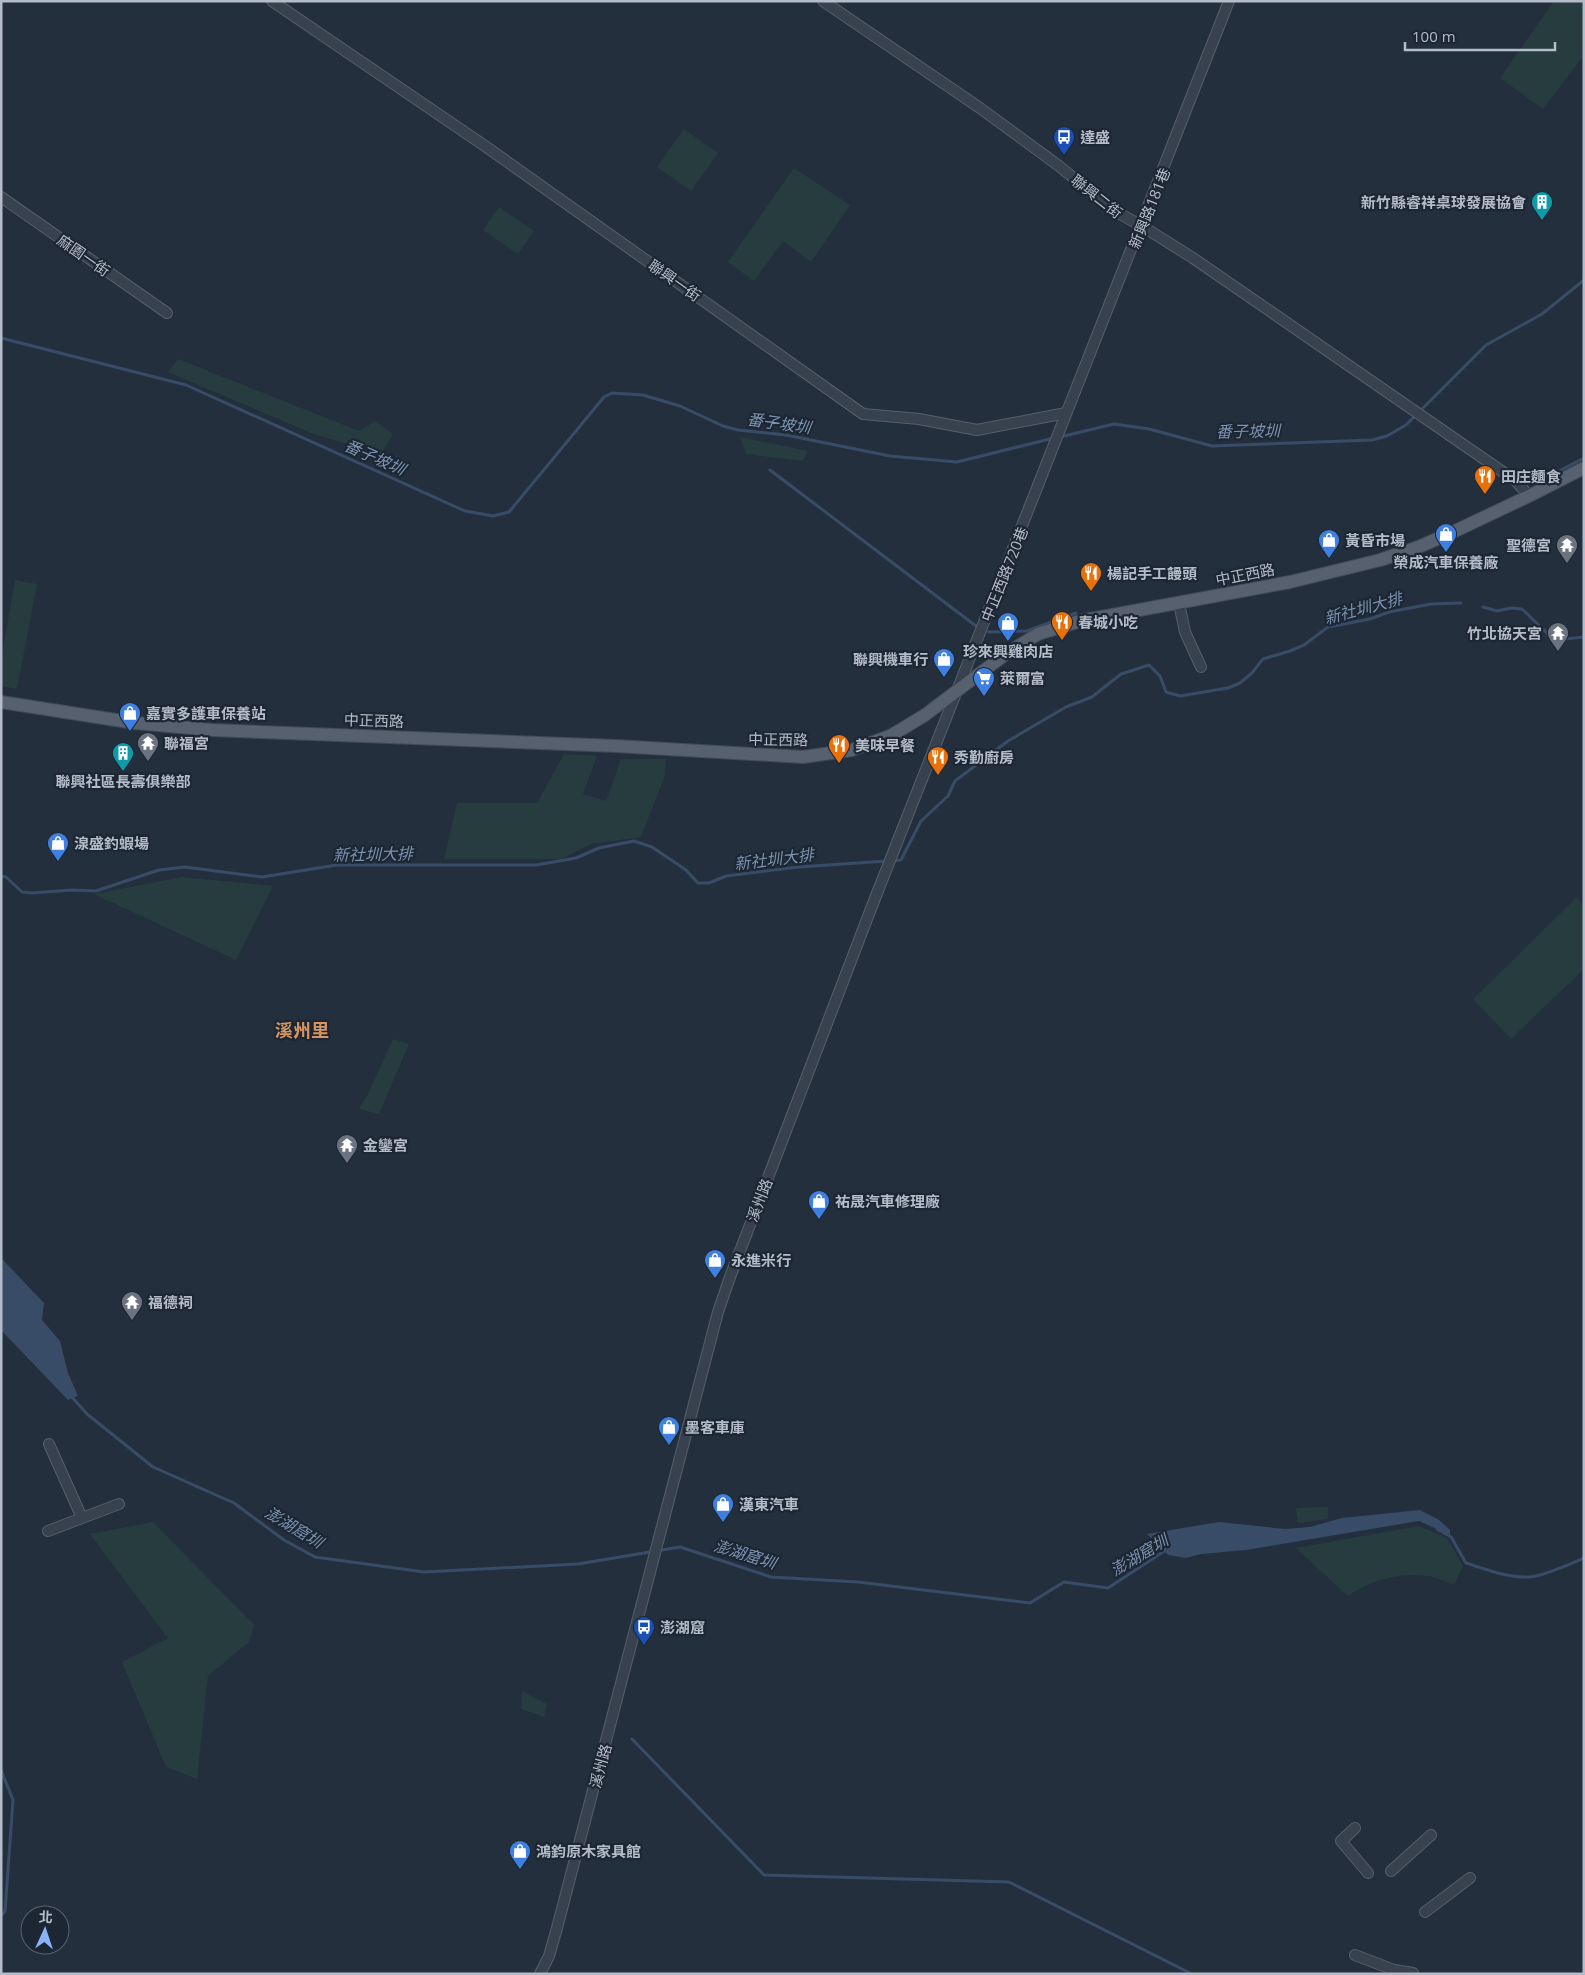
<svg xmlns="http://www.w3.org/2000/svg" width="1585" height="1975" viewBox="0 0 1585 1975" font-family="'Open Sans','Noto Sans TC',sans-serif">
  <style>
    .green { fill: #263c3f }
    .water { fill: #394c67 }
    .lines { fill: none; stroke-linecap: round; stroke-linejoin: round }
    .stream { stroke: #394c67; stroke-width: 3 }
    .minor-casing { stroke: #565f6c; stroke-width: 12 }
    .major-casing { stroke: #414a57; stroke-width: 14 }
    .minor { stroke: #38414e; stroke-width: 10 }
    .major { stroke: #56606e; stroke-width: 12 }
    .labels { text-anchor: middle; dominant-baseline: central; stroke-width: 4.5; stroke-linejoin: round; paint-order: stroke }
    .poi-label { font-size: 15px; font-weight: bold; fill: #b4bcc9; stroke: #1d2633; text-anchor: start }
    .street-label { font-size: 15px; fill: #b4bcc9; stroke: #1d2633 }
    .water-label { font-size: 16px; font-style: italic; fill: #7c92b1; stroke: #1d2633 }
    .quarter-label { font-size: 18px; font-weight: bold; fill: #d59563; stroke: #1d2633 }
  </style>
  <rect width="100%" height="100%" fill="#242f3e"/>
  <path class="green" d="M1554,1H1584V55L1543,109L1500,78Z
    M684,129L718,153L691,191L657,167Z
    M794,168L850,205L811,262L783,241L754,281L728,262Z
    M499,207L534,231L518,254L483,230Z
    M178,359L359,431L375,421L393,434L381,454L311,433L168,372Z
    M740,437L808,451L803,461L746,454Z
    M15,580L37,584L17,689L1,686V660Z
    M564,754L597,756L583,794L606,801L621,759H666L665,775L641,837L591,844L561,859H444L457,803H537Z
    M182,877L273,886L236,960L94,894Z
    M1577,897L1584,905V969L1511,1039L1473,999Z
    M393,1039L409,1044L379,1114L359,1109L368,1094Z
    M1328,1507V1519L1298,1523L1296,1508Z
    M153,1522L254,1625L249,1642L208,1676L197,1779L166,1767L122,1662L168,1638L90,1534Z
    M1419,1526L1447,1538L1463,1566L1454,1585C1446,1582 1437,1577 1428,1576C1399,1572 1371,1580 1348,1596L1296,1548Z
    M522,1691L547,1704L544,1717L521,1709Z"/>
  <path class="water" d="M1,1258L44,1303L42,1320L60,1341L68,1373L78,1396L68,1400L1,1330Z
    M1420,1510L1439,1520L1450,1530V1535L1419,1521L1246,1550L1201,1554L1186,1558L1168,1555L1147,1534L1219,1522L1285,1529L1310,1527L1342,1518Z"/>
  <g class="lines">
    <path class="stream" d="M1,338L186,385L465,511L493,516L509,512L604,397L612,393L643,395L680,406L723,426L738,430L786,435L890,456L957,462L1054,438
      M1060,437L1114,424L1149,429L1212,446L1372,440L1387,436L1406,425L1486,345L1542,314L1584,280
      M770,470L976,626
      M1559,471L1584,458
      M1483,607L1497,611L1511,608L1522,609L1550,636L1565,639L1584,637
      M988,632L1027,631L1076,613
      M893,861L901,860L921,821L948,796L955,781L1008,741L1066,707L1092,697L1121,674L1149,665L1160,676L1166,692L1180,696L1228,688L1240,683L1252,673L1263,659L1290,651L1304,645L1328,627L1370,619L1389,612L1431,604L1461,603
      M1,876L6,877L22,892L32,893L72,890L96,891L159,870L185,867L262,877L337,865H536L576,858L599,848L634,841L652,847L686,870L698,883H709L726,876L798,867L887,861
      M71,1396L87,1414L153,1467L234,1503L284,1540L315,1557L424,1572L578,1564L680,1547L771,1577L858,1582L1030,1603L1064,1582L1108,1588L1166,1550
      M1437,1529L1451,1537L1466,1563C1485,1569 1507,1578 1528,1577C1542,1577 1570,1564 1584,1558
      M632,1739L764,1875L1009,1882L1192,1974
      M1,1770L13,1800L5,1911L1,1916"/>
    <g class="minor-casing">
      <path id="minor" d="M272,1L485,146L863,414L919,419L977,430L1066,413
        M823,1L980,108L1059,166L1111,209L1142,226L1193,258L1516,481L1529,496
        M1,197L167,313
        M1179,603L1185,632L1201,667
        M82,1518L119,1504
        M48,1531L82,1518L49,1444
        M1355,1828L1341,1841L1368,1873
        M1391,1871L1431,1835
        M1425,1912L1470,1878
        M1355,1955L1394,1970L1413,1973
        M540,1974L549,1956L557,1928L718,1312L730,1277L872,906L1229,1"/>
    </g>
    <g class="major-casing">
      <path id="major" d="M1,702L135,723L212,730L616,746L803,757L852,750L892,735L925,715L1007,653L1038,634L1080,621L1290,582L1380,560L1416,548L1453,532L1529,496L1584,468"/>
    </g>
    <use href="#minor" class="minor"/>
    <use href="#major" class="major"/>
  </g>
  <defs>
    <g id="bus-pin" transform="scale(1.125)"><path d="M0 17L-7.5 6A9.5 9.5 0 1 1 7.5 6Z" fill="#1a4fb4" stroke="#1d2633"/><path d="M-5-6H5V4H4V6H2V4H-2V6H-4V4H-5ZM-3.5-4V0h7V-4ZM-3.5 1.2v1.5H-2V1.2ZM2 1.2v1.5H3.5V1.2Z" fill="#fff"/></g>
    <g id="building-pin" transform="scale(1.125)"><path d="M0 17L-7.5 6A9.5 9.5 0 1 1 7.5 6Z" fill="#0f9aa8" stroke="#1d2633"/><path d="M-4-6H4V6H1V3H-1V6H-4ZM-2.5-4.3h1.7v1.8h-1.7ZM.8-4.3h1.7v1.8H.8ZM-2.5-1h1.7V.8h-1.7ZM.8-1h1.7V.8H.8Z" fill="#fff"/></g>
    <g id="restaurant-pin" transform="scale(1.125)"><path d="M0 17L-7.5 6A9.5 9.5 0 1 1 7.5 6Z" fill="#e8710a" stroke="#1d2633"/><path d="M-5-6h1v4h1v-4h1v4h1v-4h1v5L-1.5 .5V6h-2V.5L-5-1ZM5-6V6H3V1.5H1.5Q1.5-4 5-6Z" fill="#fff"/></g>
    <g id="shop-pin" transform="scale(1.125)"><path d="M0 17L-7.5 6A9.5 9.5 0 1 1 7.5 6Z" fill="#3f7fe0" stroke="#1d2633"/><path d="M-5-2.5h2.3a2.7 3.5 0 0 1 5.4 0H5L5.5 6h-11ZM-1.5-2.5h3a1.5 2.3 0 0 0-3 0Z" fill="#fff"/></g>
    <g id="temple-pin" transform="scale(1.125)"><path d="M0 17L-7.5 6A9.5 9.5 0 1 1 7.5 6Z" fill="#6b7280" stroke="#1d2633"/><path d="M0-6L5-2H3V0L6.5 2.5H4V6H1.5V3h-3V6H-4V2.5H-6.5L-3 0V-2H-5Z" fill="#fff"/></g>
    <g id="supermarket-pin" transform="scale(1.125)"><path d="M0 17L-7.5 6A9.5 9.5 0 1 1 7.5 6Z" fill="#3f7fe0" stroke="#1d2633"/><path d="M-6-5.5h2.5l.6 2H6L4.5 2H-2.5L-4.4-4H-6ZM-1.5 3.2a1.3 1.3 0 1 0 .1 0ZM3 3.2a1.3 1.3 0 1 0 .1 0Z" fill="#fff"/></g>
  </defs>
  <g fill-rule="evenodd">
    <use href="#bus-pin" x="1064" y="137"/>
    <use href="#building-pin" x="1542" y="202"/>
    <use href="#restaurant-pin" x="1485" y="476"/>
    <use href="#shop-pin" x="1446" y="534"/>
    <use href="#shop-pin" x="1329" y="540"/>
    <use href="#temple-pin" x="1567" y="545"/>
    <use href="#restaurant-pin" x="1091" y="573"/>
    <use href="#restaurant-pin" x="1062" y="622"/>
    <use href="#shop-pin" x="1008" y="623"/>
    <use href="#temple-pin" x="1558" y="633"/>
    <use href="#shop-pin" x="944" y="659"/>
    <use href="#supermarket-pin" x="984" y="678"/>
    <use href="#shop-pin" x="130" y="713"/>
    <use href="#temple-pin" x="148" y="743"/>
    <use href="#restaurant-pin" x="839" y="745"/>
    <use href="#building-pin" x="123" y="753"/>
    <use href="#restaurant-pin" x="938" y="757"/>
    <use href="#shop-pin" x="58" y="843"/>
    <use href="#temple-pin" x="347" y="1145"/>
    <use href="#shop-pin" x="819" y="1201"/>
    <use href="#shop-pin" x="715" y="1260"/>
    <use href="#temple-pin" x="132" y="1302"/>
    <use href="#shop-pin" x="669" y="1427"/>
    <use href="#shop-pin" x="723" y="1504"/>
    <use href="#bus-pin" x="644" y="1627"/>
    <use href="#shop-pin" x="520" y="1851"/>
  </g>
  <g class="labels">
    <g class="poi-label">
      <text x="1080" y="137">達盛</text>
      <text x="1526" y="202" text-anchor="end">新竹縣睿祥桌球發展協會</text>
      <text x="1501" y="476">田庄麵食</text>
      <text x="1345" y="540">黃昏市場</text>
      <text x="1551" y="545" text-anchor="end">聖德宮</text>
      <text x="1446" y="562" text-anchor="middle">榮成汽車保養廠</text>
      <text x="1107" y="573">楊記手工饅頭</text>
      <text x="1078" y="622">春城小吃</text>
      <text x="1542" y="633" text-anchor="end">竹北協天宮</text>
      <text x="1008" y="651" text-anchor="middle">珍來興雞肉店</text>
      <text x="928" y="659" text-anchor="end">聯興機車行</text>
      <text x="1000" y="678">萊爾富</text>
      <text x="146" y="713">嘉實多護車保養站</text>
      <text x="164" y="743">聯福宮</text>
      <text x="855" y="745">美味早餐</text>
      <text x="954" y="757">秀勤廚房</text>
      <text x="123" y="781" text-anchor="middle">聯興社區長壽俱樂部</text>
      <text x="74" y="843">湶盛釣蝦場</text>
      <text x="363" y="1145">金鑾宮</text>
      <text x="835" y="1201">祐晟汽車修理廠</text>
      <text x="731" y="1260">永進米行</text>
      <text x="148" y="1302">福德祠</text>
      <text x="685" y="1427">墨客車庫</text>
      <text x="739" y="1504">漢東汽車</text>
      <text x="660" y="1627">澎湖窟</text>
      <text x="536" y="1851">鴻鈞原木家具館</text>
    </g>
    <g class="street-label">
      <text transform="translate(1097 196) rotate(38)">聯興二街</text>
      <text transform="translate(1149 208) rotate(-68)">新興路181巷</text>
      <text transform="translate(84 255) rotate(35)">麻園一街</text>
      <text transform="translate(675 280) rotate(35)">聯興一街</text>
      <text transform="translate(1004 574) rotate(-68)">中正西路720巷</text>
      <text transform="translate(1245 574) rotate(-11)">中正西路</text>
      <text transform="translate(374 720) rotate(2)">中正西路</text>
      <text transform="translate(778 739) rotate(1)">中正西路</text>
      <text transform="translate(759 1200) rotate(-69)">溪州路</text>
      <text transform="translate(600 1766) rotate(-75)">溪州路</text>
    </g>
    <g class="water-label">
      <text transform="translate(779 423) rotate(8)">番子坡圳</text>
      <text transform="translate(1248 431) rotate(-1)">番子坡圳</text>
      <text transform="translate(375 457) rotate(24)">番子坡圳</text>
      <text transform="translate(1363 608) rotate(-15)">新社圳大排</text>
      <text transform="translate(373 854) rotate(-1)">新社圳大排</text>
      <text transform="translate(774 859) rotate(-7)">新社圳大排</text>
      <text transform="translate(294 1527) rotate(31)">澎湖窟圳</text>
      <text transform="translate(745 1554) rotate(17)">澎湖窟圳</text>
      <text transform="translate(1139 1555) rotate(-31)">澎湖窟圳</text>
    </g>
    <g class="quarter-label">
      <text x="302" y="1030">溪州里</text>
    </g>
  </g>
  <rect width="1585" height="1975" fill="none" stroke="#b4bcc9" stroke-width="5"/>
  <g transform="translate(45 1930) rotate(3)"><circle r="24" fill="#1d2633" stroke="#59626f"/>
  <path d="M0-4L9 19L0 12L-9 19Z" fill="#8ab4f8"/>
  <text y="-8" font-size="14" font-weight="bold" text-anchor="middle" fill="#b4bcc9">北</text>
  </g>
  <path d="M1405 42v8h150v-8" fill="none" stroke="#b4bcc9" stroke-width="2.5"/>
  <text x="1412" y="42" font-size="15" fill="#b4bcc9" stroke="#1d2633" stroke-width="4" paint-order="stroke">100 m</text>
</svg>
